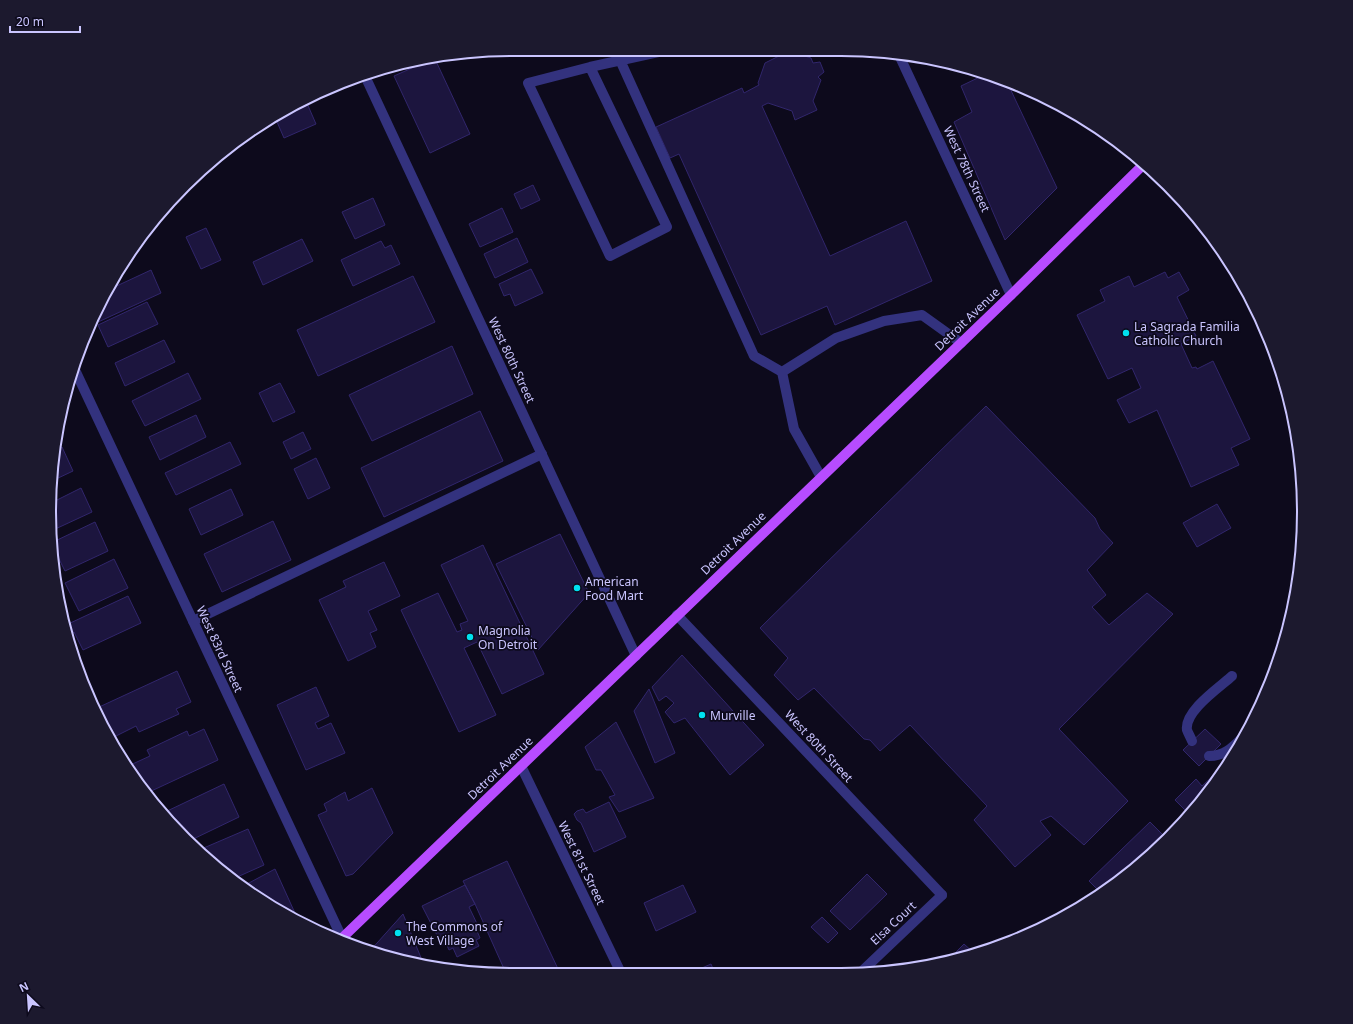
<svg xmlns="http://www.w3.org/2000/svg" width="1353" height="1024" viewBox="0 0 1353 1024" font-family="'Noto Sans',sans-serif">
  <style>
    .building { fill: #1c153e; stroke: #31266c }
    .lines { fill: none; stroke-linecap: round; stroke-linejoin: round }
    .service { stroke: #33327e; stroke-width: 10 }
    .minor { stroke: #33327e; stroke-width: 10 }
    .primary { stroke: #b74cff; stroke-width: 10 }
    .poi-dot { fill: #00e0f0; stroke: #0d0a1c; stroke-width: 1.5 }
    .labels { text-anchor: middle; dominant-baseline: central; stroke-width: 3.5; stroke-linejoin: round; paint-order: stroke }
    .street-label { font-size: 12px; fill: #cac5ff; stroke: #0d0a1c }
    .poi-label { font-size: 12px; fill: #cac5ff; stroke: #0d0a1c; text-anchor: start }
    .rim { fill: none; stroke: #cac5ff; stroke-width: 2 }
  </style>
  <rect width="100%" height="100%" fill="#0d0a1c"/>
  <path class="building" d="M789,51L811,58L813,63L820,62L824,72L818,77L821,80L813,101L817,110L795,120L792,111L768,103L762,106L830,256L906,221L932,281L835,325L827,306L761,335L679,154L670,158L656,127L742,88L744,93L759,85L758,83L765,63Z
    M435,59L470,134L430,153L394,76L430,60Z
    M986,74L1007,82L1057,188L1005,240L954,122L972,112L961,86Z
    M306,101L316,124L284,138L274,115Z
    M533,185L540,200L521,209L514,194Z
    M373,198L385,225L355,239L342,212Z
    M502,208L513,232L480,247L469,224Z
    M206,228L221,260L201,269L186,237Z
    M517,238L528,262L495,278L484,254Z
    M302,239L313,261L263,285L253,262Z
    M381,241L385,248L391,245L400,264L353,286L341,260Z
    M531,269L543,293L515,306L510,294L504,296L499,284Z
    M151,270L161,293L96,323L93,317L97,307L108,290Z
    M1165,272L1168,278L1179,272L1189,290L1177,297L1196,336L1181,344L1192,368L1196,367L1197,369L1213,361L1250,439L1231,448L1239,465L1191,487L1157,410L1129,423L1117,400L1141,388L1132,368L1108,379L1077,315L1105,301L1100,290L1129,276L1134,287Z
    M413,276L435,322L318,376L297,330Z
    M147,302L158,324L108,347L98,325Z
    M164,340L175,362L125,386L115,363Z
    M452,346L473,394L372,441L349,395Z
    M188,373L201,399L145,426L132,401Z
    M280,383L295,412L273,422L259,393Z
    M986,406L1095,518L1100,529L1113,543L1087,570L1106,595L1092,607L1109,625L1147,593L1173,614L1059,729L1128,801L1084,845L1051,816L1040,821L1051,835L1015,867L974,820L987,806L910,725L880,751L870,740L864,739L814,688L798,700L774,675L788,658L760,628Z
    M480,411L503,461L384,517L361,468Z
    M196,415L206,437L160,460L149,437Z
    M303,432L311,449L291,459L283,442Z
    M230,442L241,464L176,495L165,473Z
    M62,447L73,471L54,480L56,450Z
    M316,458L330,488L308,499L294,469Z
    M81,488L92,512L51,531L53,502Z
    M231,489L243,515L201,535L189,509Z
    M1217,504L1231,528L1197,547L1183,523Z
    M273,521L291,560L222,592L204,554Z
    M95,522L108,551L65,571L51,543Z
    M560,534L589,593L538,650L496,564Z
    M483,545L544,674L502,694L477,642L464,648L496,715L459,732L401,610L438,593L457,632L462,630L460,624L468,621L441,565Z
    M114,559L128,588L79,611L65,583Z
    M384,562L400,596L368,611L377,630L370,633L376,647L348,661L319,600L346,587L343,581Z
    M128,596L141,623L83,650L74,632L68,635L66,625Z
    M682,655L764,745L730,775L685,718L674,723L665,712L674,703L666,696L659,701L652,687Z
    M177,671L191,702L176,709L179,714L139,732L136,726L112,738L97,708Z
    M316,687L329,716L315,723L318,729L331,723L345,753L306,770L277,705Z
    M649,689L675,753L655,763L634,711Z
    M616,722L654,798L619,812L609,797L615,795L601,770H596L585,747Z
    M204,729L218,760L147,793L127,769L126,767L150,756L147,750L187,731L189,736Z
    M1205,729L1221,744L1199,766L1183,750Z
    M1216,773L1220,777L1169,839L1102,894L1089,881L1150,822L1163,835L1187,812L1175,800L1196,779L1202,786Z
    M224,784L239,817L187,842L163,813Z
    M372,788L393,833L353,874L346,876L318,815L327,811L324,804L345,792L348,801Z
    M609,802L626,837L594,852L581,823L577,820L574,814L577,811L583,809L586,813Z
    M248,829L264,865L235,878L199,850Z
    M507,861L559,971H505L475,904L463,881Z
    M275,869L299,922L280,913L250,889L247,884Z
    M867,874L887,894L850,930L830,911Z
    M465,885L475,904L469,907L480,930L477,931L480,938L476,940L479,946L457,957L453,948L449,950L446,943L442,945L422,906Z
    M683,885L696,912L656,931L644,903Z
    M403,914L424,965L369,952Z
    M822,917L838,933L828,943L811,927Z
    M964,944L975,954L948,960Z
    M711,964L714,971H695Z"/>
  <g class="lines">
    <path class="service" d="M615,49L754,356L782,372L794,429L821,477
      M590,67L667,227L610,256L528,83L590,67L672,49
      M782,372L836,338L884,321L922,315L961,343
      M193,621L542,454
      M1192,741C1191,738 1188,733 1187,730C1184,711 1220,687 1232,676
      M1209,756C1224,756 1232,748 1242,738
      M862,971L942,895"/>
    <path class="minor" d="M899,55L1011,295
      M365,76L636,656
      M75,370L342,938
      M677,615L942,895
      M521,766L620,971"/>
    <path class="primary" d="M340,940L1011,295L1144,164"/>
  </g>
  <g class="poi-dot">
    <circle cx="1126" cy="333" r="4"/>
    <circle cx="577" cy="588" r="4"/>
    <circle cx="470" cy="637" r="4"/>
    <circle cx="702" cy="715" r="4"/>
    <circle cx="398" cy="933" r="4"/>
  </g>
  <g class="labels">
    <g class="street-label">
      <text transform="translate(967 169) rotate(65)">West 78th Street</text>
      <text transform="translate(967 319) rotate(-44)">Detroit Avenue</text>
      <text transform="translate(512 360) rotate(65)">West 80th Street</text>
      <text transform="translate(733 543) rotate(-44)">Detroit Avenue</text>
      <text transform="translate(220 649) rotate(65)">West 83rd Street</text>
      <text transform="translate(819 746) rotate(47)">West 80th Street</text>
      <text transform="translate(500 768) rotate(-44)">Detroit Avenue</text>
      <text transform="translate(582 863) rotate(64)">West 81st Street</text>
      <text transform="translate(893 923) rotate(-43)">Elsa Court</text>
    </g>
    <g class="poi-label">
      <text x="1134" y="326">La Sagrada Familia<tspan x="1134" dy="14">Catholic Church</tspan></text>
      <text x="585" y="581">American<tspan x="585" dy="14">Food Mart</tspan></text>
      <text x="478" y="630">Magnolia<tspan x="478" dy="14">On Detroit</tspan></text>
      <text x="710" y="715">Murville</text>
      <text x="406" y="926">The Commons of<tspan x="406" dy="14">West Village</tspan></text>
    </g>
  </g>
  <path d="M0 0H1353V1024H0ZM512 56H841A456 456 0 0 1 1297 512V512A456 456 0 0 1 841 968H512A456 456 0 0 1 56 512V512A456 456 0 0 1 512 56Z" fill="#1c192e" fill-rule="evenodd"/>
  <path class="rim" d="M512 56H841A456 456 0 0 1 1297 512V512A456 456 0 0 1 841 968H512A456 456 0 0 1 56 512V512A456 456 0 0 1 512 56Z"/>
  <g transform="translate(28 996) rotate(335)" stroke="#0d0a1c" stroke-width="3" paint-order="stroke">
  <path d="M0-3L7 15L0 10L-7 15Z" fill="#cac5ff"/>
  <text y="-6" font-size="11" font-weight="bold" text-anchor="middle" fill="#cac5ff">N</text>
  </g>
  <path d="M10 26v6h70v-6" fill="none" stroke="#cac5ff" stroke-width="2"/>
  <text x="16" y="26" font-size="12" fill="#cac5ff" stroke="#0d0a1c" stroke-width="3" paint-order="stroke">20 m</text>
</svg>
